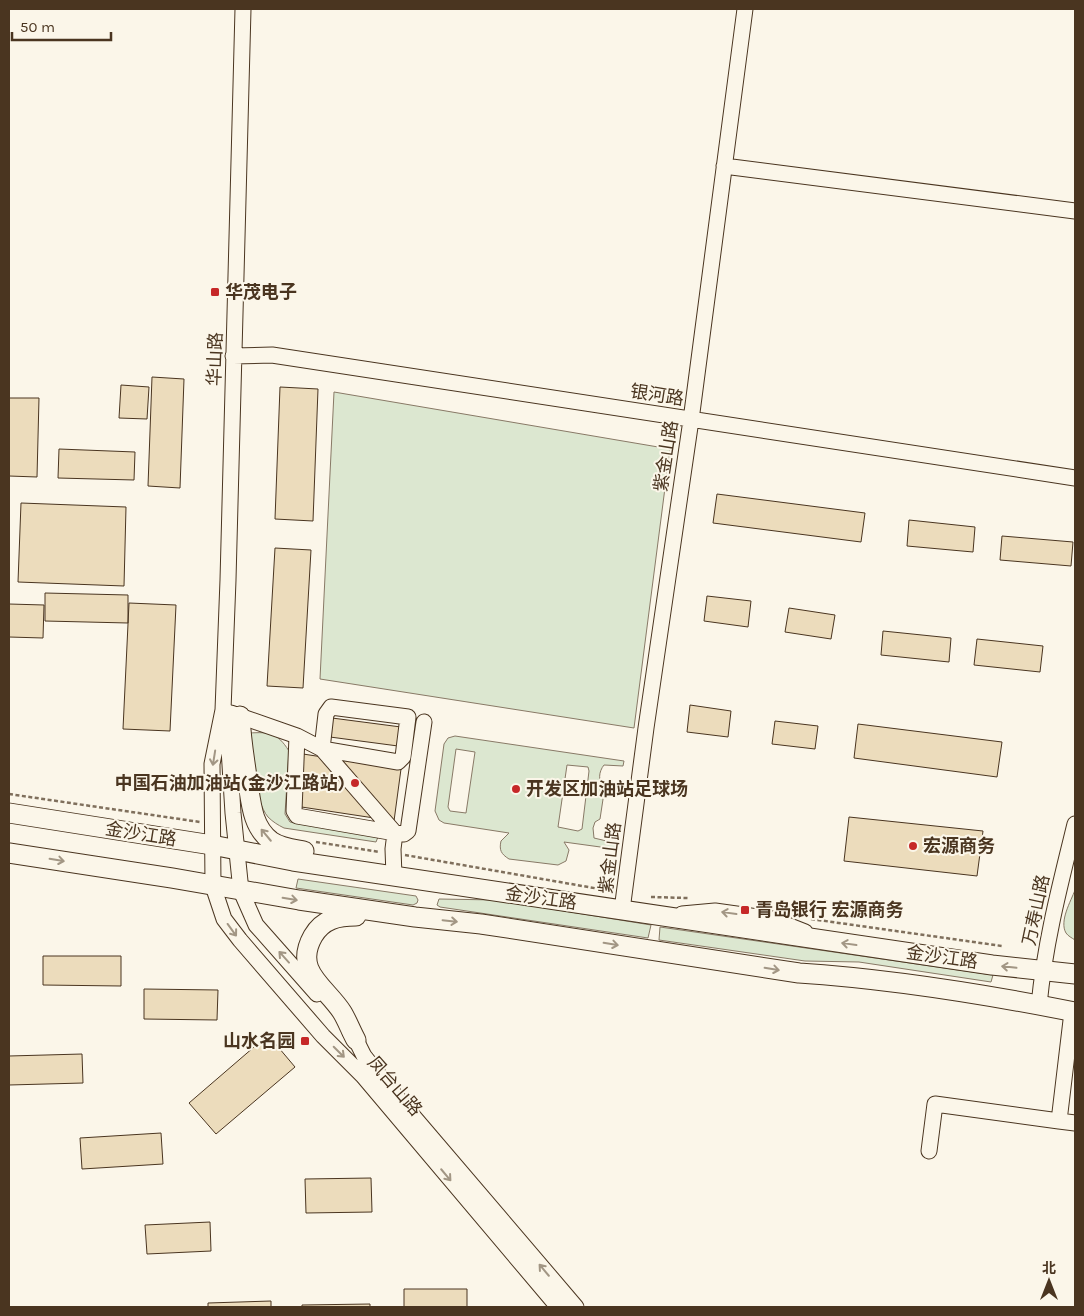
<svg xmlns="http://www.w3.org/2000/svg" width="1084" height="1316" viewBox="0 0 1084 1316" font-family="Karla,'Noto Sans SC',sans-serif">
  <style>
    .green { fill: #dce7d0; stroke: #887966; fill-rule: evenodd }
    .building { fill: #ecdcbc; stroke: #4a3520 }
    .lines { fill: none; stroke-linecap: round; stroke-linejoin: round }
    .minor-casing { stroke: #4a3520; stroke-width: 17 }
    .major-casing { stroke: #4a3520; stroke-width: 21 }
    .path { stroke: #7f6f5c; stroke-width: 2.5; stroke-dasharray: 4 2.5; stroke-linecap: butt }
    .minor { stroke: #fbf6e9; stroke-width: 15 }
    .major { stroke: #fbf6e9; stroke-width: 19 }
    .oneway { stroke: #a29684 }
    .poi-dot { fill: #c62828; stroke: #fbf6e9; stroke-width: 2 }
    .labels { text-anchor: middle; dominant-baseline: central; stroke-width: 4; stroke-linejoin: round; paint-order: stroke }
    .poi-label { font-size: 18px; font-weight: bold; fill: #4a3520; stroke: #fbf6e9; text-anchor: start }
    .street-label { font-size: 18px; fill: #4a3520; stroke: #fbf6e9 }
  </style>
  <rect width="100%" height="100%" fill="#fbf6e9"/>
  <path class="green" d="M334,392L670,449L634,728L320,679Z
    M249,733C269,732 277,732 289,751L285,814L290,822L378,837L376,842L284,828C278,825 273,822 268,817C254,800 252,756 249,733Z
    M455,736L624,761L623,766L604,765C599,771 597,782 605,786L600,819L595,822L593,828L594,838L615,843V849L564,842L569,850L566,861L558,865L509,859C501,854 499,850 501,841L509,833L444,823L439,820L435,811L444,744L448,738ZM456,749L475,752L466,813L450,811L448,807ZM567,765L588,767L589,771L582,829L578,831L558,827Z
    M298,879L416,896L418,900L417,903L413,905L296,888Z
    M1075,890V940C1072,938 1068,936 1066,933C1059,921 1071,901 1075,890Z
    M439,899L496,900L651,925L648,938L440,907L437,905Z
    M660,927L993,975L991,982L859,962L805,961L659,940Z"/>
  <path class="building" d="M152,377L184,379L180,488L148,486Z
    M121,385L149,387L147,419L119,418Z
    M280,387L318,389L313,521L275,519Z
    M9,398H39L37,477L9,476Z
    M59,449L135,452L134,480L58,478Z
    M717,494L865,513L861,542L713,523Z
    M21,503L126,507L124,586L18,582Z
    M909,520L975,527L973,552L907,546Z
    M1002,536L1073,542L1071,566L1000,560Z
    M275,548L311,550L303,688L267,686Z
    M45,593L128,595V623L45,621Z
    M707,596L751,601L748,627L704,621Z
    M129,603L176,605L170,731L123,729Z
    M9,604L44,605L43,638L9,637Z
    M789,608L835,615L831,639L785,632Z
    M883,631L951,638L949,662L881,655Z
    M977,639L1043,646L1040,672L974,665Z
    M690,705L731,711L728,737L687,732Z
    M332,718L401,727L398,746L330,737Z
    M775,721L818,726L815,749L772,744Z
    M858,724L1002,742L997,777L854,758Z
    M303,754L401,769L394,821L295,806Z
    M849,817L983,831L977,876L844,861Z
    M43,956H121V986L43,985Z
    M144,989L218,990L217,1020L144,1019Z
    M268,1035L295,1067L216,1134L189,1103Z
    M82,1054L83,1083L9,1085V1056Z
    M161,1133L163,1164L82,1169L80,1138Z
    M371,1178L372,1212L306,1213L305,1179Z
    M210,1222L211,1251L147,1254L145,1225Z
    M404,1289H467V1307H404Z
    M271,1301V1307H208V1303Z
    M370,1304V1307H302V1305Z"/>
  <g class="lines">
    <g class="minor-casing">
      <path id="minor" d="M243,9L228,580L223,710L212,764L213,886L224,919L240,940L323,1036L363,1076L558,1307
        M724,166L1075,211
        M233,356L272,355L1075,478
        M231,713L297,736L322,749L398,762L403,757L408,717L331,707L326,714L322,749L395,833L404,834L408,831L424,722
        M224,719L229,749L233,813L241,891L256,925L317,994
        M297,736L294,811L297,816L395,833L393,849L394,876
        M622,910L646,728L691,420L745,9
        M682,914L715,911L772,919L805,932
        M1039,1005C1045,942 1060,885 1075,824
        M350,1032L356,1040L364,1056L390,1089L576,1307
        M1059,1121L1075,1123
        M929,1151L935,1104L1059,1121L1072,1012"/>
    </g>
    <g class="major-casing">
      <path id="major" d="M240,716C241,739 244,755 247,777C251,800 251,826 271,841C281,848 293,849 304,851
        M9,813L212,845L293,861L992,965L1075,974
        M9,853L172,878L299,900L415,917L481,924L799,973C891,979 984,994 1075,1012
        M356,1040C351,1031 347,1020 342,1012C325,986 293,971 313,936C323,919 338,916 356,916"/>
    </g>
    <path class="path" d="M9,794L200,822
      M316,842L380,852
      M405,855L611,891
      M651,897L688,898
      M811,919L1002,946"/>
    <use href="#minor" class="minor"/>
    <use href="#major" class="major"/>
  </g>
  <defs><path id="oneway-shaft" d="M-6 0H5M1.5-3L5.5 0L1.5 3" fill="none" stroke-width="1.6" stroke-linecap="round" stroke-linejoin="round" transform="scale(1.25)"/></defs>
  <g class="oneway">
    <use href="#oneway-shaft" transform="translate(214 758) rotate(99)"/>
    <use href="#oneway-shaft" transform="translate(266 835) rotate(-130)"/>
    <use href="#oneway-shaft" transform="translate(57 860) rotate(9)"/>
    <use href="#oneway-shaft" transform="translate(290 899) rotate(9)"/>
    <use href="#oneway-shaft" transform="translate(729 913) rotate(-172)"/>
    <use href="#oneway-shaft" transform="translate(450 921) rotate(6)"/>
    <use href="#oneway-shaft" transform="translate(232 930) rotate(54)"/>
    <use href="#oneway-shaft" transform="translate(611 944) rotate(9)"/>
    <use href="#oneway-shaft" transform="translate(849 944) rotate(-172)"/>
    <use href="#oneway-shaft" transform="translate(284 957) rotate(-132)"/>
    <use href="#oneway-shaft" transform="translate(1009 967) rotate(-174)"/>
    <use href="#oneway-shaft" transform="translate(772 969) rotate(9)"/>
    <use href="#oneway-shaft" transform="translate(339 1052) rotate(45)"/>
    <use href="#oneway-shaft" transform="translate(446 1175) rotate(50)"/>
    <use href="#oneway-shaft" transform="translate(544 1270) rotate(-130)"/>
  </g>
  <g class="poi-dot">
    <rect x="210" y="287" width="10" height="10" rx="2.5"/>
    <circle cx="355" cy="783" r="5"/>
    <circle cx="516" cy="789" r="5"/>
    <circle cx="913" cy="846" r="5"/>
    <rect x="740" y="905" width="10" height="10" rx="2.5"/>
    <rect x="300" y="1036" width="10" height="10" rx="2.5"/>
  </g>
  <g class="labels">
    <g class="poi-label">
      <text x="225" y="292">华茂电子</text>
      <text x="345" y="783" text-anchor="end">中国石油加油站(金沙江路站)</text>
      <text x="526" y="789">开发区加油站足球场</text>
      <text x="923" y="846">宏源商务</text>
      <text x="755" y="910">青岛银行 宏源商务</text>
      <text x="295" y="1041" text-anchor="end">山水名园</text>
    </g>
    <g class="street-label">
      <text transform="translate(215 359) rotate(-88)">华山路</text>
      <text transform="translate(657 395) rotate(9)">银河路</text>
      <text transform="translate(666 456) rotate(-81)">紫金山路</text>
      <text transform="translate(141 834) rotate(9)">金沙江路</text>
      <text transform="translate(610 858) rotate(-83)">紫金山路</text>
      <text transform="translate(541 898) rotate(8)">金沙江路</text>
      <text transform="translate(1036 910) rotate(-78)">万寿山路</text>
      <text transform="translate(942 957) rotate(8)">金沙江路</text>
      <text transform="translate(395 1086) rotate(49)">凤台山路</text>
    </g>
  </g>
  <rect width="1084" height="1316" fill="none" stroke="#4a3520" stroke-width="20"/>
  <g transform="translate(1049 1281)" stroke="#fbf6e9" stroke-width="4" paint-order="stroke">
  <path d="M0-4L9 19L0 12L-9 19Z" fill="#4a3520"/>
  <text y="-8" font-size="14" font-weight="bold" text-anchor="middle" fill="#4a3520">北</text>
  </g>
  <path d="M12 32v8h99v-8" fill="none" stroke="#4a3520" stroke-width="2.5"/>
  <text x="20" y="32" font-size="15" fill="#4a3520" stroke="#fbf6e9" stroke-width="4" paint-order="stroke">50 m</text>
</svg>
